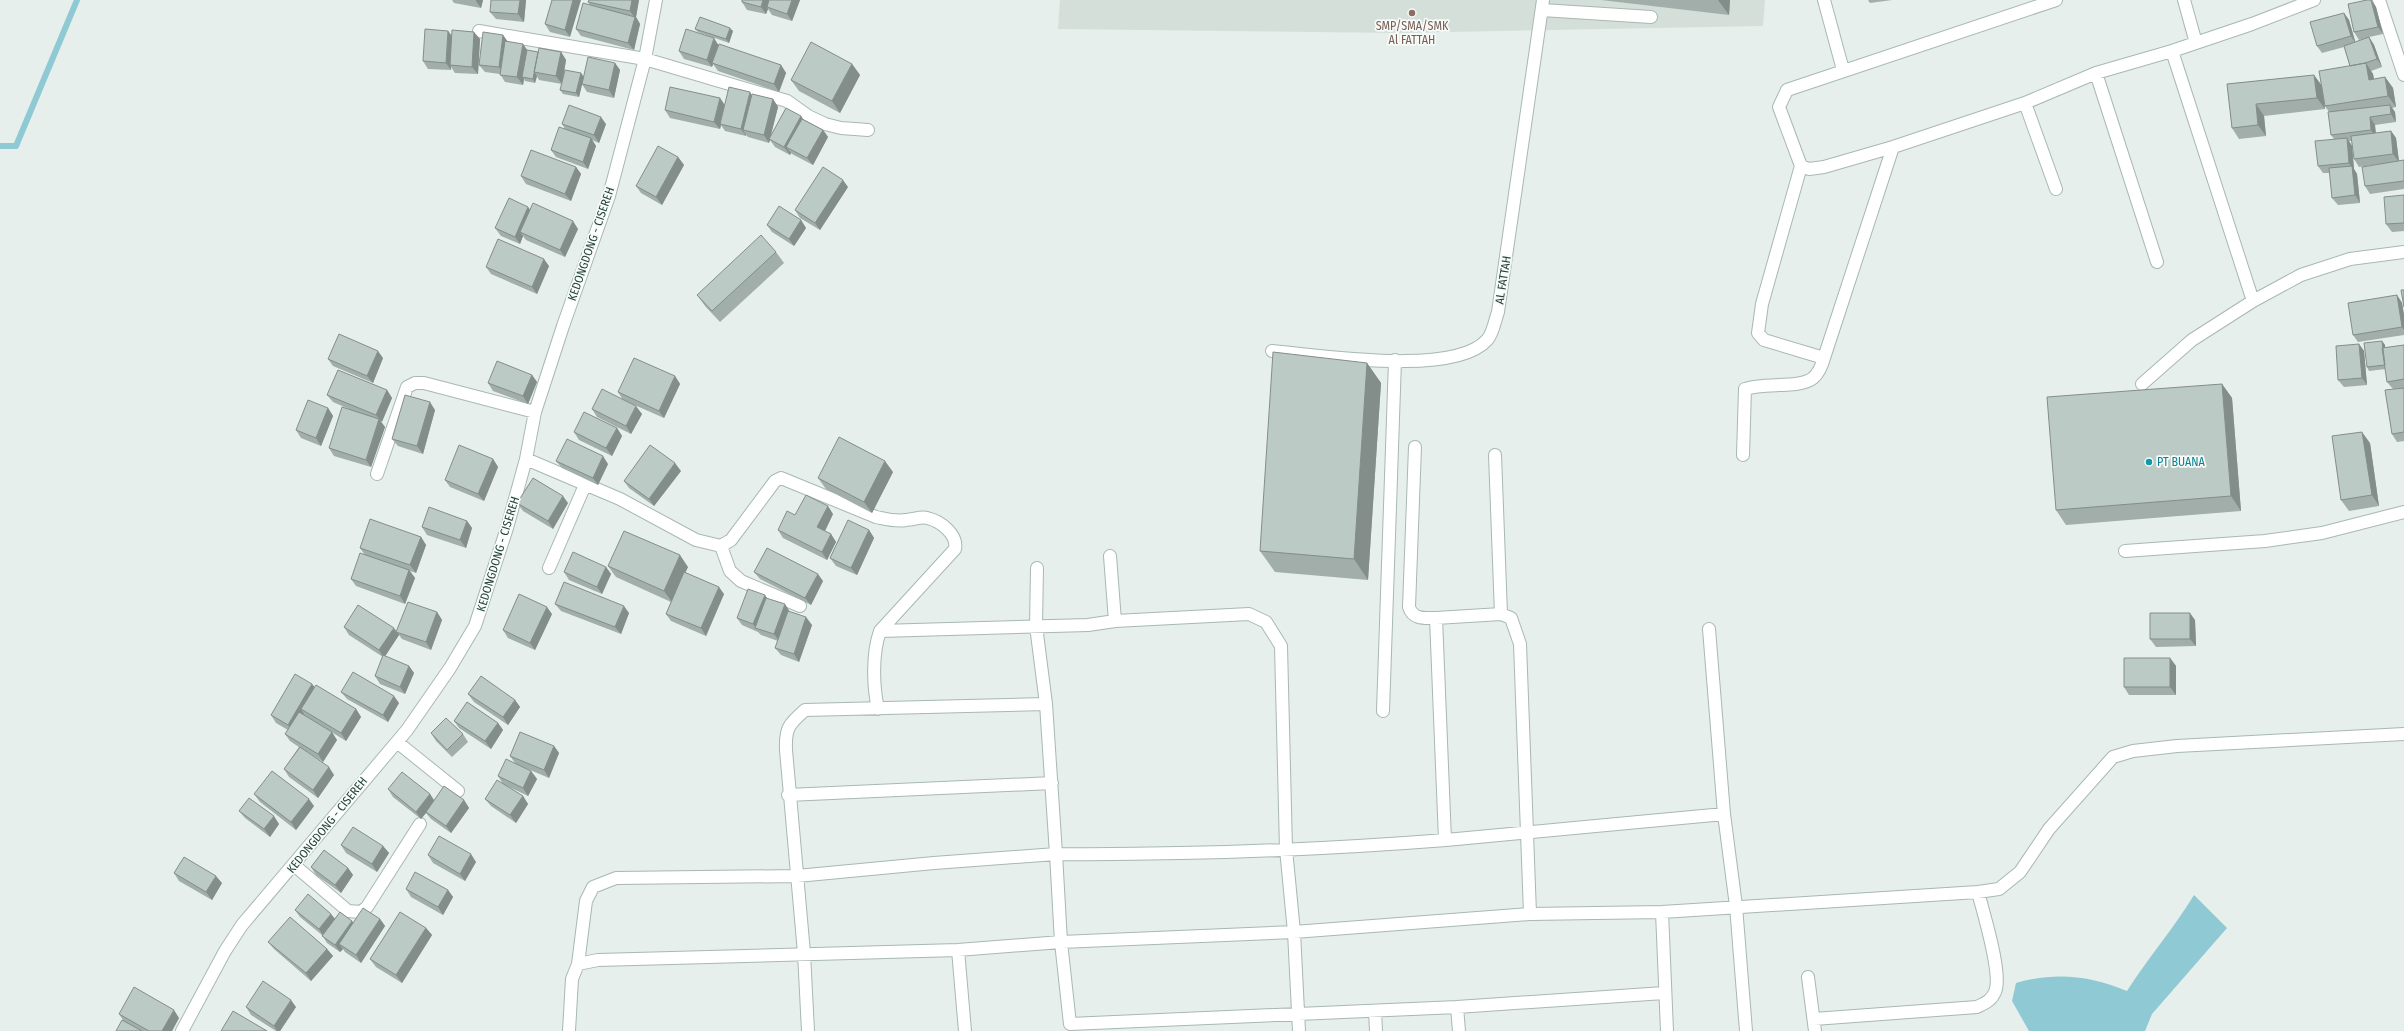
<svg xmlns="http://www.w3.org/2000/svg" width="2404" height="1031" viewBox="0 0 2404 1031" font-family="'Fira Sans Condensed',sans-serif">
  <style>
    .built { fill: #d4dfda }
    .water { fill: #8ec9d4 }
    .lines { fill: none; stroke-linecap: round; stroke-linejoin: round }
    .stream { stroke: #8ec9d4; stroke-width: 6 }
    .minor-casing { stroke: #a8b8b2; stroke-width: 14 }
    .minor { stroke: #fff; stroke-width: 12 }
    .wall { fill: #a1aea9 }
    .shaded-wall { fill: #838d89 }
    .building { fill: #bbcac4; stroke: #838d89 }
    .education-dot { fill: #8d6e63; stroke: #f7fbf9; stroke-width: 1.5 }
    .culture-dot { fill: #0f9aa8; stroke: #f7fbf9; stroke-width: 1.5 }
    .labels { text-anchor: middle; dominant-baseline: central; stroke-width: 3.5; stroke-linejoin: round; paint-order: stroke }
    .education-label { font-size: 12px; fill: #785e54; stroke: #f7fbf9 }
    .street-label { font-size: 12px; fill: #24423a; stroke: #f7fbf9 }
    .culture-label { font-size: 12px; fill: #0d838f; stroke: #f7fbf9; text-anchor: start }
  </style>
  <rect width="100%" height="100%" fill="#e6efeb"/>
  <path class="built" d="M1060,0H1765L1763,26L1397,33L1058,29Z"/>
  <path class="water" d="M2194,895L2227,928L2152,1014L2145,1031H2029L2012,1001L2016,983C2055,972 2089,975 2127,991C2148,958 2174,928 2194,895Z"/>
  <g class="lines">
    <path class="stream" d="M0,146H16L77,0"/>
    <g class="minor-casing">
      <path id="minor" d="M1824,0L1843,70
        M2056,0L1787,90L1779,107L1801,166L1809,169L1824,167L1893,147L2025,103L2096,73L2172,51L2252,24L2314,0
        M2184,0L2196,43
        M2379,0L2404,75
        M1542,10L1651,17
        M479,31L645,59L787,101L808,116L825,124L841,128L868,130
        M2172,51L2253,301
        M2096,73L2157,262
        M2025,103L2056,189
        M1801,166L1762,304L1758,333L1764,340L1824,358L1893,147
        M1272,351C1319,355 1454,377 1487,340C1493,334 1495,320 1498,312L1543,0
        M2142,384L2192,340L2253,301L2301,275L2350,259L2404,252
        M1415,447L1409,607C1413,620 1425,618 1436,618
        M1743,455L1745,389C1764,382 1799,389 1813,378C1819,373 1822,365 1824,358
        M526,459L620,499L696,540L721,546L731,540L775,481L781,478L876,517C886,519 895,522 906,520C913,520 921,516 927,518C941,521 958,535 955,549L880,631C872,654 873,686 878,709
        M377,474L407,387L415,383H424L535,412
        M721,546L730,571L741,581L800,606
        M2125,551L2265,541L2322,533L2404,512
        M1110,556L1115,621
        M549,568L585,485
        M1501,614L1511,618L1520,644L1530,914
        M1709,629L1724,814L1736,906L1746,1031
        M880,631L1088,625L1115,621L1249,614L1266,622L1281,646L1286,849L1294,932L1299,1031
        M1383,711L1395,360
        M397,742L458,791
        M788,795L1052,783
        M1445,840L1436,618L1501,614L1495,455
        M294,865L348,911L361,912L367,907L420,824
        M1662,912L1667,1031
        M958,950L965,1031
        M578,964L586,901L593,887L616,878L797,876L934,863L1056,854L1046,704L1036,626L1037,568
        M1808,977L1815,1031
        M1664,993L1457,1007L1070,1024L1061,942L1056,854C1186,855 1317,850 1446,840C1539,832 1631,822 1724,814
        M1457,1007L1459,1031
        M1375,1011L1376,1031
        M1814,1019L1977,1007C1985,1003 1991,1001 1995,992C2003,975 1983,912 1978,892
        M182,1031L225,951L242,925L407,730L450,668L475,626L507,528L526,459L535,412L563,326L609,196L645,59L656,0
        M569,1031L572,979L578,964L598,960L958,950L1061,942L1294,932L1530,914L1662,912L1978,892L1999,889L2020,872L2049,829L2113,757L2133,751L2177,746L2404,734
        M808,1031L804,953L786,750C785,728 789,724 805,710L1046,704"/>
    </g>
    <use href="#minor" class="minor"/>
  </g>
  <path class="wall" d="M452,0H483L481,8L454,3Z
    M526,0L524,22L496,19L490,12Z
    M552,0L570,37L550,32L545,24Z
    M589,0H639L636,17L640,24L634,50L581,36L576,29L590,5L588,2Z
    M800,0L792,21L772,15L768,9L766,14L747,10L742,2Z
    M1601,0H1730L1729,15Z
    M1868,0H1892L1870,3Z
    M2367,0H2372L2376,7L2383,34L2369,37L2374,45L2382,67L2371,71L2373,74L2374,79L2385,77L2393,88L2396,107L2392,108L2395,112L2396,122L2375,125L2376,133L2391,131L2396,138L2399,161L2404,160V189L2370,194L2365,186L2380,164L2359,167L2354,159L2352,141H2349L2352,146L2354,169L2357,174L2360,203L2338,205L2332,198L2330,173H2323L2318,166L2334,139L2331,135L2329,112L2325,106L2350,66L2344,47L2322,53L2317,46L2344,13L2349,20L2355,42L2366,38L2359,40L2354,32Z
    M695,29L733,31L729,43L698,32Z
    M448,31L452,36L480,39L478,74L455,73L451,67V70L428,69L423,61Z
    M503,35L507,41L527,50L538,52H561L566,60L562,84L539,80L537,76L535,83L525,81L524,79L523,85L505,82L500,74L485,72L479,65Z
    M718,45L781,65L786,73L779,92L718,71L713,64L712,67L684,59L679,51Z
    M615,63L620,70L614,98L587,92L582,84L579,97L563,94L560,90L581,73L583,77Z
    M852,64L860,75L840,113L799,91L791,80Z
    M2314,75L2322,86L2325,109L2264,116L2266,136L2239,139L2232,128L2227,84Z
    M752,95L773,99L778,107L770,137L801,116L803,119L823,130L828,137L813,165L792,154L791,153L790,155L775,147L770,140L769,143L748,137L746,135V136L725,131L721,125L720,129L670,118L665,110L720,98L725,105Z
    M562,124H606L599,143L592,140L596,146L588,169L556,157L551,150L565,129Z
    M678,157L684,165L662,205L641,193L636,186Z
    M576,167L581,174L571,201L526,184L521,176Z
    M848,187L820,230L800,218L795,210Z
    M2404,195V231L2392,232L2386,224Z
    M528,207L530,210L578,229L565,257L526,240L523,236L520,244L501,236L495,228Z
    M801,220L806,228L794,246L772,232L767,225Z
    M776,252L784,263L720,322L705,306L697,295Z
    M549,266L537,294L491,274L486,267Z
    M2397,295L2402,303L2404,315V335L2358,342L2353,335Z
    M2382,341L2385,345V348L2404,345V388L2393,389L2387,382L2386,369L2369,371L2367,367Z
    M2359,344L2364,351L2367,385L2344,387L2338,380Z
    M383,358L373,383L333,366L328,359Z
    M1367,363L1381,383L1368,580L1275,572L1260,551Z
    M532,375L537,382L528,404L493,391L488,383Z
    M675,376L680,384L664,418L630,403L642,414L631,434L597,417L592,409L623,400L618,392Z
    M2222,384L2232,398L2241,511L2066,525L2056,510Z
    M2404,388V441L2397,442L2392,434Z
    M387,390L392,398L381,422L385,427L371,467L334,456L329,448L356,412L333,402L327,395Z
    M328,408L333,416L321,446L301,438L296,430Z
    M435,410L423,454L398,446L392,439Z
    M617,428L622,436L612,456L579,440L574,432Z
    M2370,443L2379,506L2349,511L2341,500Z
    M493,459L498,467L484,501L450,487L445,480Z
    M556,461L608,464L598,485L562,468Z
    M681,471L654,506L629,488L624,481Z
    M893,472L872,513L826,489L818,478Z
    M517,503H568L553,529L523,511Z
    M833,514L825,531L831,534L836,542L827,560L783,538L778,530L795,515Z
    M467,521L472,528L466,548L427,535L422,527Z
    M869,530L874,538L857,575L836,566L830,558Z
    M421,537L426,545L416,573L410,571L415,578L405,604L356,586L351,579L365,555L360,548Z
    M608,566L688,567L685,572L724,594L706,636L671,621L666,614L671,602L616,577Z
    M606,567L611,574L602,594L569,580L564,572Z
    M754,572L823,581L811,605L760,579Z
    M767,598L812,625L799,662L781,655L775,648L778,641L761,635L758,632L742,625L737,618Z
    M555,604L629,613L621,634L561,611Z
    M437,612L442,620L431,650L402,639L399,635L385,656L409,666L414,673L405,694L380,684L375,676L383,657L349,635L344,627L396,632Z
    M552,614L535,650L508,638L503,630Z
    M2195,620L2196,646L2156,647L2150,639Z
    M2170,658L2176,666V695H2129L2124,687Z
    M312,684L314,687L356,709L361,717L346,741L307,717L337,740L323,762L303,749L334,775L318,798L289,777L284,769L299,747L290,741L285,734L288,730L276,723L271,715Z
    M341,692L399,703L388,722L347,699Z
    M468,694L515,700L520,707L508,725L474,702Z
    M454,721L498,723L503,730L491,749L459,728Z
    M431,733L463,734L468,742L452,757L436,741Z
    M554,746L559,753L549,778L523,767L531,771L537,779L528,796L503,784L523,796L528,804L516,823L491,806L485,799L503,784L498,776L515,763L510,756Z
    M388,789L430,794L434,800H464L469,808L451,833L431,819L426,813L421,819L393,797Z
    M254,794L314,806L296,830L260,802Z
    M239,811L279,824L270,837L245,818Z
    M341,845L383,846L389,853L377,872L346,853Z
    M428,855L476,862L465,881L433,863Z
    M311,867L348,868L353,875L341,893L316,875Z
    M174,873L222,883L212,900L179,881Z
    M406,889L448,890L453,897L443,915L411,897Z
    M295,910L354,923L380,919L385,926L361,963L345,952L343,949L340,952L327,943L322,935L300,917Z
    M426,928L432,935L402,983L376,967L370,959Z
    M268,942L327,949L333,956L311,981L274,949Z
    M246,1007H296L280,1031H276L251,1015Z
    M119,1014L179,1018L172,1031H116L123,1020Z"/>
  <path class="shaded-wall" d="M476,0H483L481,8L476,1Z
    M520,0H526L524,22L518,14Z
    M573,0H581L570,37L565,30Z
    M632,0H639L636,17L640,24L634,50L628,43L635,18L630,11Z
    M763,0H770L767,7L768,9L766,14L761,7Z
    M792,0H800L792,21L787,14Z
    M1718,0H1730L1729,15Z
    M2371,0L2376,7L2383,34L2378,27Z
    M2344,13L2349,20L2356,44L2351,36Z
    M730,28L733,31L729,43L726,39Z
    M448,31L453,38L450,65L451,67V70L446,63Z
    M474,32L480,39L478,74L472,67Z
    M503,35L508,42L504,75L499,67Z
    M2369,37L2374,45L2382,67L2377,59Z
    M714,38L719,46L712,63L713,64L712,67L707,60Z
    M523,44L528,51L522,77L524,79L523,85L517,77Z
    M561,52L566,60L562,84L556,76Z
    M615,63L620,70L614,98L609,90Z
    M2366,63L2373,74L2376,91L2369,80Z
    M852,64L860,75L840,113L832,101Z
    M781,65L786,73L779,92L774,84Z
    M534,72L537,76L535,83L533,79Z
    M581,73L584,77L579,97L576,93Z
    M2314,75L2322,86L2325,109L2317,98Z
    M2385,77L2393,88L2396,107L2388,96Z
    M750,92L755,100L743,130L746,135V136L741,129Z
    M720,98L725,106L720,124L721,125L720,129L714,122Z
    M773,99L778,107L769,143L764,135Z
    M2256,104L2264,116L2266,136L2258,125Z
    M2390,105L2395,112L2396,122L2391,114Z
    M801,116L806,124L786,147L791,153L790,155L784,147Z
    M601,117L606,124L599,143L594,135Z
    M2370,117L2375,125L2376,138L2371,130Z
    M823,130L828,137L813,165L807,158Z
    M2391,131L2396,138L2399,162L2393,154Z
    M591,138L596,146L588,169L583,162Z
    M2347,138L2352,146L2354,169L2357,174L2360,203L2355,195L2352,168L2349,163Z
    M678,157L684,165L662,205L656,197Z
    M576,167L581,174L571,201L565,194Z
    M843,180L848,187L820,230L815,223Z
    M528,207L533,214L520,232L523,236L520,244L515,237Z
    M801,220L806,228L794,246L789,239Z
    M573,221L578,229L565,257L560,250Z
    M544,259L549,266L537,294L532,287Z
    M2397,295L2402,303L2404,315V330L2402,327Z
    M2382,341L2385,345L2387,369L2385,365Z
    M2359,344L2364,351L2367,385L2362,378Z
    M378,351L383,358L373,383L367,376Z
    M1367,363L1381,383L1368,580L1354,559Z
    M532,375L537,382L528,404L523,396Z
    M675,376L680,384L664,418L659,411Z
    M2222,384L2232,398L2241,511L2231,496Z
    M387,390L392,398L382,422L376,415Z
    M430,402L435,410L423,454L417,446Z
    M636,406L642,414L631,434L626,426Z
    M328,408L333,416L321,446L316,438Z
    M379,419L385,427L371,467L366,460Z
    M617,428L622,436L612,456L606,448Z
    M2362,432L2370,443L2379,506L2372,495Z
    M603,456L608,464L598,485L593,478Z
    M493,459L498,467L484,501L478,494Z
    M885,461L893,472L872,513L864,502Z
    M675,463L681,471L654,506L649,499Z
    M563,496L568,503L553,529L548,521Z
    M828,506L833,514L823,535L817,527Z
    M467,521L472,528L466,548L460,540Z
    M869,530L874,538L857,575L851,568Z
    M831,534L836,542L827,560L822,552Z
    M421,537L426,545L416,573L410,565Z
    M680,555L688,567L672,602L664,591Z
    M606,567L611,574L602,594L597,587Z
    M409,570L415,578L405,604L400,596Z
    M818,574L823,581L811,605L805,598Z
    M719,587L724,594L706,636L701,628Z
    M765,595L770,602L756,628L753,624Z
    M785,604L790,612L780,642L774,634Z
    M624,606L629,613L621,634L615,627Z
    M547,607L552,614L535,650L530,643Z
    M437,612L442,620L431,650L426,642Z
    M2190,613L2195,620L2196,646L2190,639Z
    M806,617L812,625L799,662L794,654Z
    M394,628L399,635L384,658L379,650Z
    M2170,658L2176,666V695L2170,687Z
    M409,666L414,673L405,694L400,687Z
    M312,684L318,691L301,709L304,714L293,733L288,725Z
    M394,696L399,703L388,722L383,715Z
    M515,700L520,707L508,725L503,717Z
    M356,709L361,717L346,741L341,733Z
    M498,723L503,730L491,749L485,741Z
    M332,732L337,740L323,762L318,754Z
    M554,746L559,753L549,778L544,770Z
    M329,767L334,775L318,798L313,790Z
    M531,771L537,779L528,796L523,788Z
    M430,794L435,802L421,819L416,812Z
    M523,796L528,804L516,823L510,815Z
    M309,799L314,806L296,830L291,822Z
    M464,800L469,808L451,833L446,826Z
    M274,816L279,824L270,837L264,829Z
    M383,846L389,853L377,872L372,864Z
    M471,854L476,862L465,881L460,874Z
    M348,868L353,875L341,893L335,885Z
    M216,876L222,883L212,900L206,892Z
    M448,890L453,897L443,915L438,907Z
    M331,914L337,921L324,937L319,929Z
    M380,919L385,926L361,963L356,955Z
    M352,921L358,928L339,944L343,949L340,952L335,945Z
    M426,928L432,935L402,983L396,975Z
    M327,949L333,956L311,981L306,973Z
    M291,1000L296,1007L280,1031H277L274,1026Z
    M174,1010L179,1018L172,1031H162Z"/>
  <path class="building" d="M491,0H520L518,14L490,12Z
    M552,0H573L565,30L545,24Z
    M589,0H632L630,11L588,2Z
    M742,0H763L761,7L742,2Z
    M769,0H792L787,14L767,7Z
    M2367,0H2371L2378,27L2354,32L2348,4Z
    M583,3L635,17L628,43L576,29Z
    M2344,13L2351,36L2317,46L2310,22Z
    M700,17L730,28L726,39L695,29Z
    M425,29L448,31L446,63L423,61Z
    M686,29L714,38L707,60L679,51Z
    M452,30L474,32L472,67L450,65Z
    M483,32L503,35L499,67L479,65Z
    M2369,37L2377,59L2365,63L2350,66L2344,46Z
    M505,41L523,44L517,77L500,75Z
    M811,42L852,64L832,101L791,80Z
    M719,44L781,65L774,84L712,63Z
    M539,48L561,52L556,76L534,72Z
    M527,50L538,52L533,79L522,77Z
    M588,57L615,63L609,90L582,84Z
    M2366,63L2369,80L2385,77L2388,96L2325,106L2319,71Z
    M565,70L581,73L576,93L560,90Z
    M2314,75L2317,98L2256,104L2258,125L2232,128L2227,84Z
    M670,87L720,98L714,122L665,110Z
    M729,87L750,92L741,129L720,124Z
    M752,94L773,99L764,135L743,130Z
    M569,105L601,117L594,135L562,124Z
    M2390,105L2391,114L2370,117L2371,130L2331,135L2328,112Z
    M786,108L801,116L784,147L769,139Z
    M802,119L823,130L807,158L786,147Z
    M559,127L591,138L583,162L551,150Z
    M2391,131L2393,154L2354,159L2351,136Z
    M2347,138L2349,163L2318,166L2315,141Z
    M658,146L678,157L656,197L636,186Z
    M531,150L576,167L565,194L521,176Z
    M2404,160V181L2365,186L2362,167Z
    M2352,166L2355,195L2332,198L2329,168Z
    M823,167L843,180L815,223L795,210Z
    M2404,195V223L2386,224L2384,197Z
    M509,198L528,207L515,237L495,228Z
    M533,203L573,221L560,250L520,232Z
    M779,206L801,220L789,239L767,225Z
    M761,235L776,252L712,311L697,295Z
    M498,239L544,259L532,287L486,267Z
    M2401,290H2404V307Z
    M2397,295L2402,327L2353,335L2348,303Z
    M339,334L378,351L367,376L328,359Z
    M2382,341L2385,365L2367,367L2364,343Z
    M2359,344L2362,378L2338,380L2336,346Z
    M2404,345V379L2387,382L2382,348Z
    M1273,352L1367,363L1354,559L1260,551Z
    M634,358L675,376L659,411L618,392Z
    M497,361L532,375L523,396L488,383Z
    M338,370L387,390L376,415L327,395Z
    M2222,384L2231,496L2056,510L2047,397Z
    M2404,388V432L2392,434L2385,390Z
    M602,389L636,406L626,426L592,409Z
    M405,395L430,402L417,446L392,439Z
    M308,400L328,408L316,438L296,430Z
    M342,407L379,419L366,460L329,448Z
    M584,412L617,428L606,448L574,432Z
    M2362,432L2372,495L2341,500L2332,436Z
    M839,437L885,461L864,502L818,478Z
    M567,439L603,456L593,478L556,461Z
    M459,445L493,459L478,494L445,480Z
    M650,445L675,463L649,499L624,481Z
    M533,478L563,496L548,521L517,503Z
    M806,495L828,506L817,527L831,534L822,552L778,530L787,511L795,515Z
    M429,507L467,521L460,540L422,527Z
    M370,519L421,537L410,565L360,548Z
    M848,520L869,530L851,568L830,558Z
    M624,531L680,555L664,591L608,566Z
    M767,548L818,574L805,598L754,572Z
    M573,552L606,567L597,587L564,572Z
    M360,553L409,570L400,596L351,579Z
    M684,572L719,587L701,628L666,614Z
    M564,582L624,606L615,627L555,604Z
    M748,589L765,595L753,624L737,618Z
    M519,594L547,607L530,643L503,630Z
    M766,598L785,604L774,634L755,628Z
    M408,602L437,612L426,642L396,632Z
    M358,605L394,628L379,650L344,627Z
    M788,611L806,617L794,654L775,648Z
    M2150,613H2190V639H2150Z
    M383,655L409,666L400,687L375,676Z
    M2124,658H2170V687H2124Z
    M353,672L394,696L383,715L341,692Z
    M295,674L312,684L288,725L271,715Z
    M481,676L515,700L503,717L468,694Z
    M316,685L356,709L341,733L301,709Z
    M467,702L498,723L485,741L454,721Z
    M299,712L332,732L318,754L285,734Z
    M446,718L463,734L447,750L431,733Z
    M520,732L554,746L544,770L510,756Z
    M300,747L329,767L313,790L284,769Z
    M506,759L531,771L523,788L498,776Z
    M272,771L309,799L291,822L254,794Z
    M402,772L430,794L416,812L388,789Z
    M497,780L523,796L510,815L485,799Z
    M444,786L464,800L446,826L426,812Z
    M249,798L274,816L264,829L239,811Z
    M353,827L383,846L372,864L341,845Z
    M439,836L471,854L460,874L428,855Z
    M324,850L348,868L335,885L311,867Z
    M184,857L216,876L206,892L174,873Z
    M415,872L448,890L438,907L406,889Z
    M308,894L331,914L319,929L295,910Z
    M363,908L380,919L356,955L339,944Z
    M340,912L352,921L335,945L322,936Z
    M400,912L426,928L396,975L370,959Z
    M290,917L327,949L306,973L268,942Z
    M263,981L291,1000L274,1026L246,1007Z
    M134,987L174,1010L162,1031H149L119,1014Z
    M233,1011L267,1031H221Z
    M122,1020L142,1031H116Z"/>
  <circle class="education-dot" cx="1412" cy="13" r="4"/>
  <circle class="culture-dot" cx="2149" cy="462" r="4"/>
  <g class="labels">
    <g class="education-label">
      <text x="1412" y="26">SMP/SMA/SMK<tspan x="1412" dy="14">Al FATTAH</tspan></text>
    </g>
    <g class="street-label">
      <text transform="translate(591 244) rotate(-71)">KEDONGDONG - CISEREH</text>
      <text transform="translate(1503 280) rotate(-81)">AL FATTAH</text>
      <text transform="translate(498 554) rotate(-73)">KEDONGDONG - CISEREH</text>
      <text transform="translate(327 825) rotate(-51)">KEDONGDONG - CISEREH</text>
    </g>
    <g class="culture-label">
      <text x="2157" y="462">PT BUANA</text>
    </g>
  </g>
</svg>
